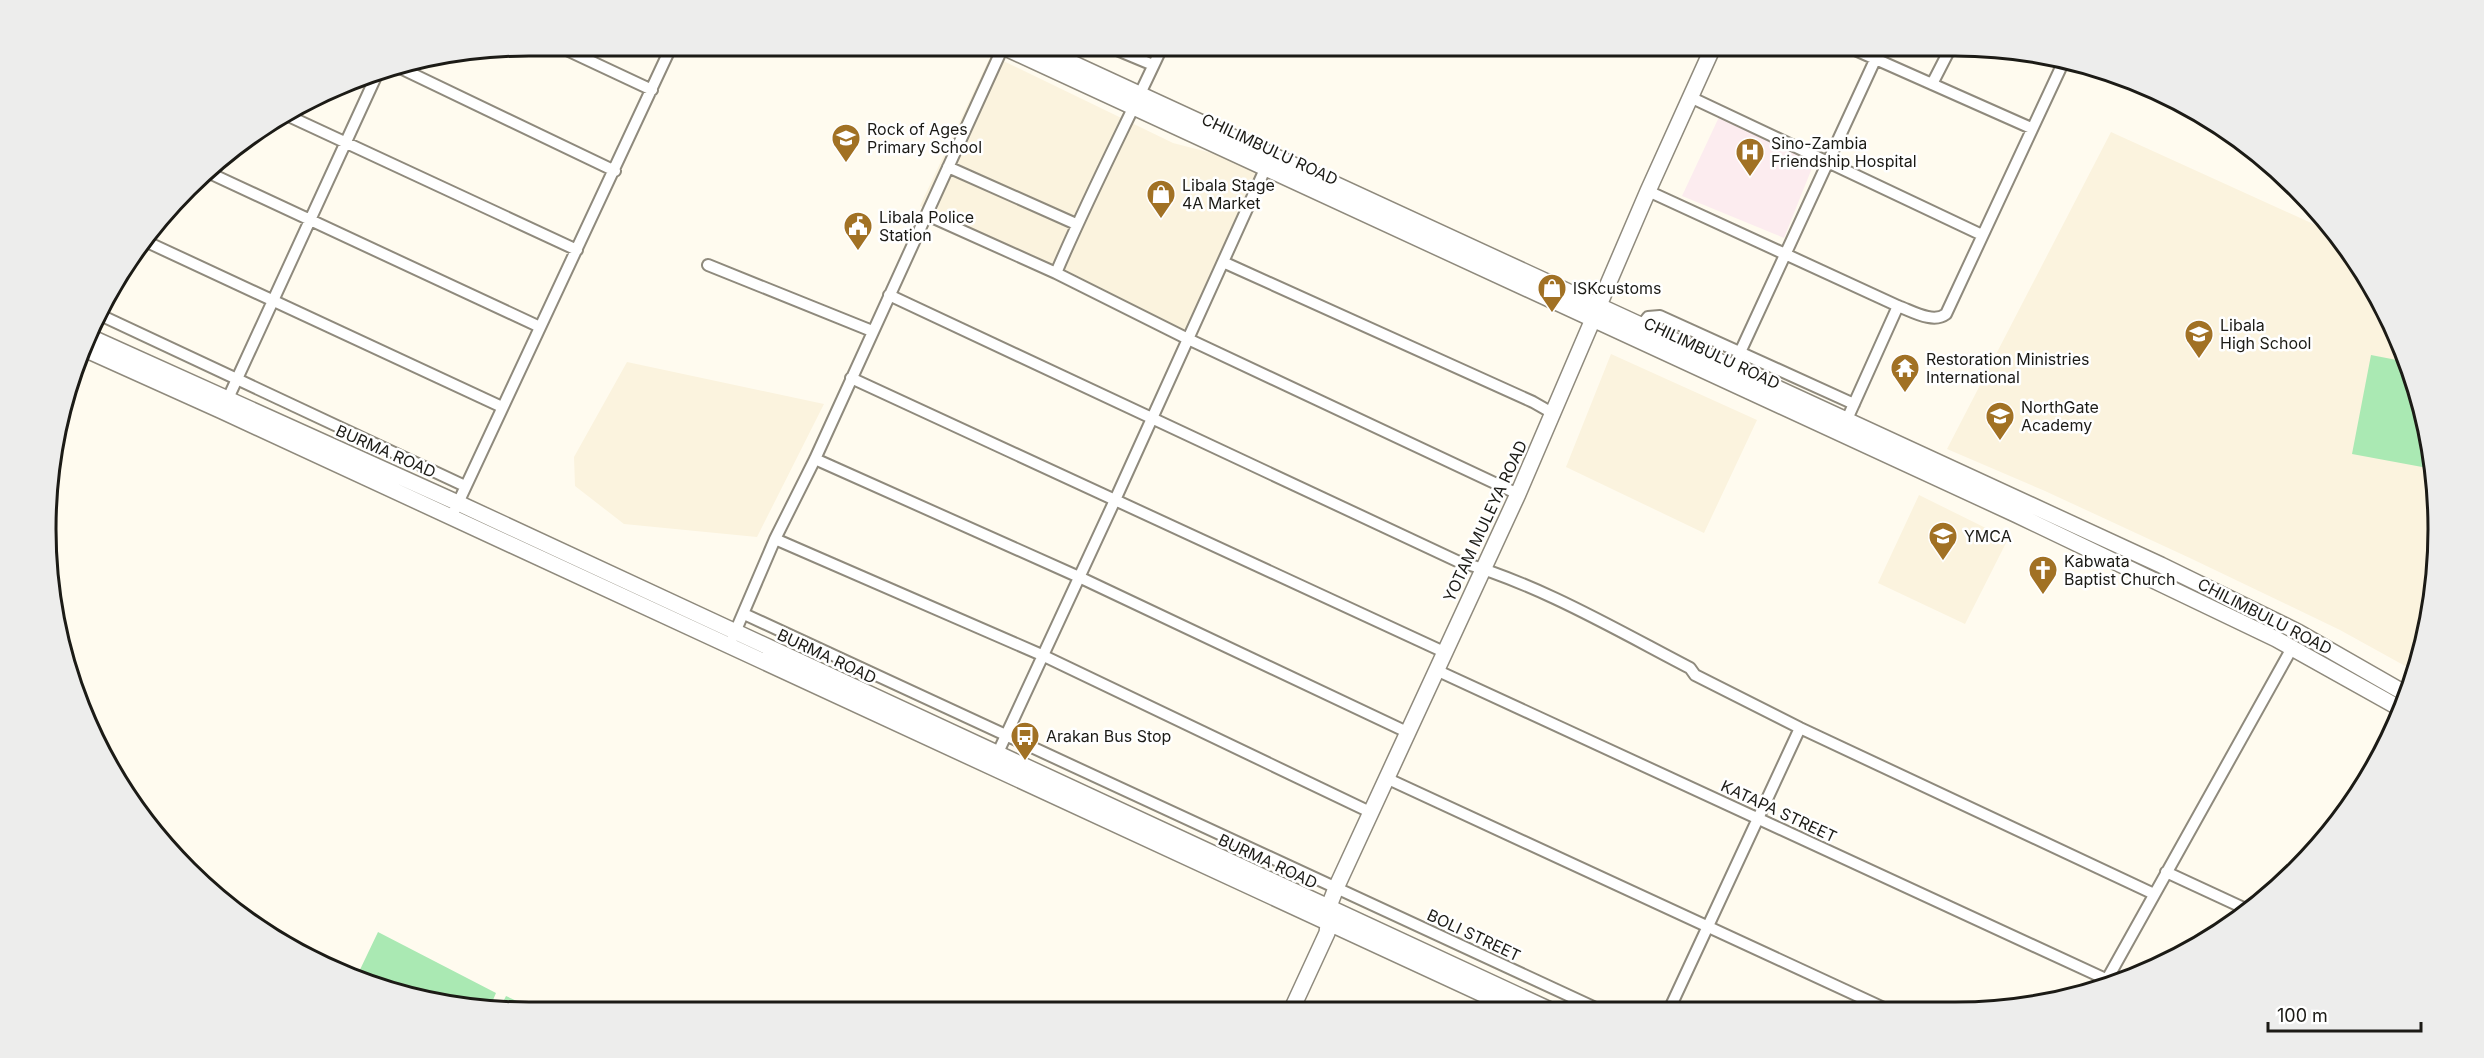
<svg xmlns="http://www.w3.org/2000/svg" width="2484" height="1058" viewBox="0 0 2484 1058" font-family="Inter,sans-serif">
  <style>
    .built { fill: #fbf3de }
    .medical { fill: #fcecef }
    .pitch { fill: #aae9b3 }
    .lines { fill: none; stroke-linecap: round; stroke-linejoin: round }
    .street-casing { stroke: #8f8a7d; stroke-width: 14 }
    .secondary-casing { stroke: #8f8a7d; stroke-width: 18 }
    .street { stroke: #fff; stroke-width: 10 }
    .secondary { stroke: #fff; stroke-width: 15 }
    .labels { text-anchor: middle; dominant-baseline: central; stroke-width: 5; stroke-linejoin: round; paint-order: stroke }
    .poi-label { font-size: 16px; fill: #1c1b16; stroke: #fff; text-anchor: start }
    .street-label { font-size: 16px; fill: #1c1b16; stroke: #fff }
    .rim { fill: none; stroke: #1c1b16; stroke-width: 3 }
  </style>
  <rect width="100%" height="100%" fill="#fffbef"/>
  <path class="built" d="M991,55L1173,143L1266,167L1188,339L1056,273L1058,267L920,206Z
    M2111,132L2340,236L2389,315L2422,403L2438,497L2435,592L2416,672L2340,630L2192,559L2045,491L1947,449Z
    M1611,354L1757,420L1704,533L1566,467Z
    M627,362L824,404L757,537L624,524L575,486L574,457Z
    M1919,495L2008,539L1965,624L1878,583Z"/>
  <path class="medical" d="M1719,117L1816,158L1784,238L1682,196Z"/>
  <path class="pitch" d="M2371,355L2407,362L2422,403L2433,469L2352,454Z
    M378,932L496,993L490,1007L374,987L356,978Z
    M506,996L543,1013L500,1008Z"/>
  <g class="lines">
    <g class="street-casing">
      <path id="street" d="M556,45L652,90
        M1105,45L1153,65
        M1844,45L2031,128
        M398,67L615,171
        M2127,78L2205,116
        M1932,84L1952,45
        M1690,97L1982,235
        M282,113L577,250
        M948,167L1076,224
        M205,171L540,327
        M1648,191L1898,306C1912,311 1933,324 1946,314L2063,63
        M927,215L1056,273L1188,339L1518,494
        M147,242L502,407
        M1223,262L1533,402L1554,414
        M708,265L872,331
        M1056,273C1089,195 1128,121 1163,45
        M889,295L1457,561C1539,584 1615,629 1690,668L1695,675L1800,728L2154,894
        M98,314L465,486
        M1641,326L1648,317L1660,316L1854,404
        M1730,374L1875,60
        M851,378L1444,652
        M225,405L379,70
        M1844,426L1898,306
        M815,459L1079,577L1407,732
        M451,518L672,45
        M775,539L1044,656L1370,812
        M744,614L1600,1010
        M733,637L775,539L815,459L1003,47
        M1436,670L2110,981
        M995,759L1115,500L1266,167
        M1386,778L1886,1009
        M2166,872L2248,910
        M2105,983L2292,648
        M1669,1010L1800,728"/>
    </g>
    <g class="secondary-casing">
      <path id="secondary" d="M999,45L2015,514L2276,639L2401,709
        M1033,45L2161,565L2298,632L2408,695
        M88,336L458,503L1550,1010
        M82,348L222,411L1517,1010
        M1291,1011L1327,933L1331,901L1336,888L1518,494L1648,191L1714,45"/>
    </g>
    <use href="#street" class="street"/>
    <use href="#secondary" class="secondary"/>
  </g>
  <defs>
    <g id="school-pin" transform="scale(1.5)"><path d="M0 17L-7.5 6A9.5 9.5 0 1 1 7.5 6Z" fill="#a17124" stroke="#fff"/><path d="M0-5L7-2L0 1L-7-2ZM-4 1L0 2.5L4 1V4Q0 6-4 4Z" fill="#fff"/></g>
    <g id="hospital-pin" transform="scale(1.5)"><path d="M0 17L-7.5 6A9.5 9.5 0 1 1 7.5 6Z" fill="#a17124" stroke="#fff"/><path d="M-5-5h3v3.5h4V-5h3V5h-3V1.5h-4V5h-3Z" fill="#fff"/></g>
    <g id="shop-pin" transform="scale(1.5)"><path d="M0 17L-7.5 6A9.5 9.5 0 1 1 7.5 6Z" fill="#a17124" stroke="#fff"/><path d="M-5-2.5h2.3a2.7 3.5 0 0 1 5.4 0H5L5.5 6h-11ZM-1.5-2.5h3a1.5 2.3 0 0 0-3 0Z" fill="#fff"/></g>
    <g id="civic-pin" transform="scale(1.5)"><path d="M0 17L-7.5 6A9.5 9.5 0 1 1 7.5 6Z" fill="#a17124" stroke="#fff"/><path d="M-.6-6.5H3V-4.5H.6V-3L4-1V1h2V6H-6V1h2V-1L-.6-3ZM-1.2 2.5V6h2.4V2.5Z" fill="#fff"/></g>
    <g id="temple-pin" transform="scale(1.5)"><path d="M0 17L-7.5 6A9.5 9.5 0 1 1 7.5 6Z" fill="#a17124" stroke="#fff"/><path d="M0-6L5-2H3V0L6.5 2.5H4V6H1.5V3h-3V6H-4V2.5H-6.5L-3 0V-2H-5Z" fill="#fff"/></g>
    <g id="university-pin" transform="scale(1.5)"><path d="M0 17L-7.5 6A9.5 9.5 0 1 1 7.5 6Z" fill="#a17124" stroke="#fff"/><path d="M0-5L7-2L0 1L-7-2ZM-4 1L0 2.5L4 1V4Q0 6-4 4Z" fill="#fff"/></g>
    <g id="church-pin" transform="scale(1.5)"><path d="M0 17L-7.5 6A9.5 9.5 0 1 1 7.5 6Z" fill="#a17124" stroke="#fff"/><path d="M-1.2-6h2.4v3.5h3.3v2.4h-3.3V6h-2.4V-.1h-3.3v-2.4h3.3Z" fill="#fff"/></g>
    <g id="bus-pin" transform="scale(1.5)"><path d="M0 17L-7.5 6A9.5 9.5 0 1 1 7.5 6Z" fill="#a17124" stroke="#fff"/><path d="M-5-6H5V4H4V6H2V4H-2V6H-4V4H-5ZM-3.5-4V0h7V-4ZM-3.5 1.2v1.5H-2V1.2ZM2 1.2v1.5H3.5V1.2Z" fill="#fff"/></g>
  </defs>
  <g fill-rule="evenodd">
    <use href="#school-pin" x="846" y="138"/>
    <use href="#hospital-pin" x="1750" y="152"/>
    <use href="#shop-pin" x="1161" y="194"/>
    <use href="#civic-pin" x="858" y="226"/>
    <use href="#shop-pin" x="1552" y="288"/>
    <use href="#school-pin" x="2199" y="334"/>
    <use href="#temple-pin" x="1905" y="368"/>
    <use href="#school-pin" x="2000" y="416"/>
    <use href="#university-pin" x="1943" y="536"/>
    <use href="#church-pin" x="2043" y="570"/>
    <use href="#bus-pin" x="1025" y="736"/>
  </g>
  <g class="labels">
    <g class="poi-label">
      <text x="867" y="129">Rock of Ages<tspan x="867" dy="18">Primary School</tspan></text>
      <text x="1771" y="143">Sino-Zambia<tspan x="1771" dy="18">Friendship Hospital</tspan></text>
      <text x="1182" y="185">Libala Stage<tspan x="1182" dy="18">4A Market</tspan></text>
      <text x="879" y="217">Libala Police<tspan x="879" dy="18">Station</tspan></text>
      <text x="1573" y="288">lSKcustoms</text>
      <text x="2220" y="325">Libala<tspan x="2220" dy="18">High School</tspan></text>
      <text x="1926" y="359">Restoration Ministries<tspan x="1926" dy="18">International</tspan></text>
      <text x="2021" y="407">NorthGate<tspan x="2021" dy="18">Academy</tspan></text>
      <text x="1964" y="536">YMCA</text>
      <text x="2064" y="561">Kabwata<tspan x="2064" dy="18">Baptist Church</tspan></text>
      <text x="1046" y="736">Arakan Bus Stop</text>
    </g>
    <g class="street-label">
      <text transform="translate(1270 149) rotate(25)">CHILIMBULU ROAD</text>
      <text transform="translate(1712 353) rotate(25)">CHILIMBULU ROAD</text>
      <text transform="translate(386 451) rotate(24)">BURMA ROAD</text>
      <text transform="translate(1485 521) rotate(-65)">YOTAM MULEYA ROAD</text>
      <text transform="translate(2265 616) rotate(27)">CHILIMBULU ROAD</text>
      <text transform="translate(827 656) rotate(25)">BURMA ROAD</text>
      <text transform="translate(1779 811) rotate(25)">KATAPA STREET</text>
      <text transform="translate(1268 861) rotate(25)">BURMA ROAD</text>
      <text transform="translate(1474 935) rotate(25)">BOLI STREET</text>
    </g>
  </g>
  <path d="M0 0H2484V1058H0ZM529 56H1955A473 473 0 0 1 2428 529V529A473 473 0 0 1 1955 1002H529A473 473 0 0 1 56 529V529A473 473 0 0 1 529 56Z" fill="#ededec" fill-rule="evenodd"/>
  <path class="rim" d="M529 56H1955A473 473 0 0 1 2428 529V529A473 473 0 0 1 1955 1002H529A473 473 0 0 1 56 529V529A473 473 0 0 1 529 56Z"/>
  <path d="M2268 1022v9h153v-9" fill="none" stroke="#1c1b16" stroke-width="3"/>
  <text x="2277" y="1022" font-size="18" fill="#1c1b16" stroke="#ffffff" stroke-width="4.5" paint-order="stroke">100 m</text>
</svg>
